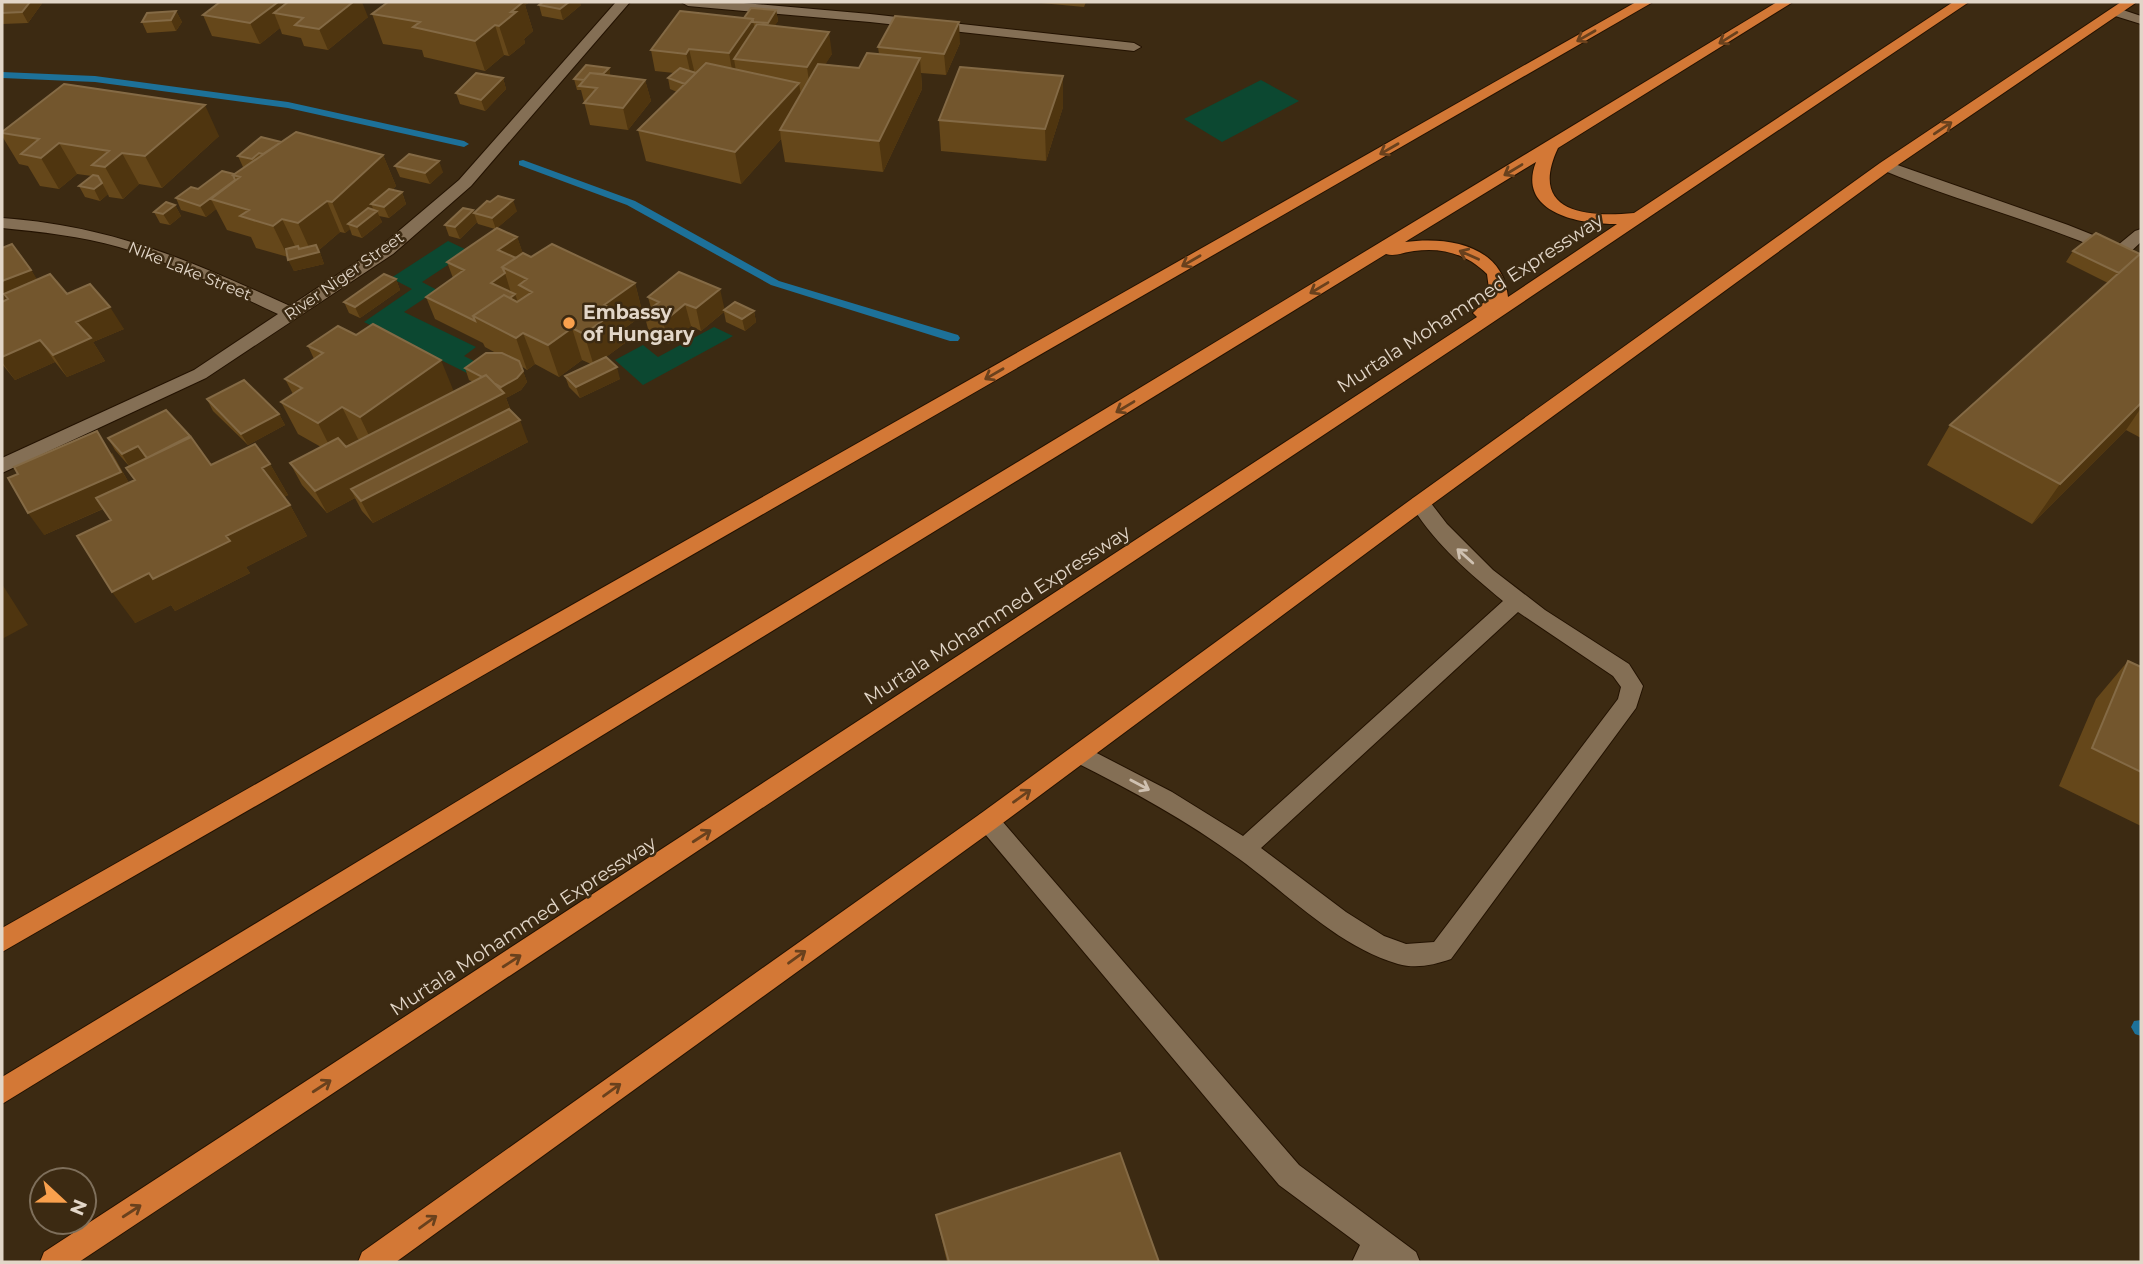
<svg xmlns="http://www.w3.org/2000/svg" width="2143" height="1264" viewBox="0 0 2143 1264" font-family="Montserrat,sans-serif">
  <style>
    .green { fill: #0c4831 }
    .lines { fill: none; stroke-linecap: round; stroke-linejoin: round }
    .stream { fill: #1d7199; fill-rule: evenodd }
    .lane-casing { stroke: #231200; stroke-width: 2 }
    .street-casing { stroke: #231200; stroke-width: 2 }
    .highway-casing { stroke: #231200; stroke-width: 2 }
    .lane { fill: #846f55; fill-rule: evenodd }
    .street { fill: #846f55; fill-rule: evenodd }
    .highway { fill: #d37836; fill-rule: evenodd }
    .wall { fill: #65471a; fill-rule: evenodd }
    .shaded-wall { fill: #4f350f }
    .building { fill: #73562d; stroke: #846a45; stroke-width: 2 }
    .oneway { stroke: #69411d }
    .oneway2 { stroke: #cfc1b1 }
    .poi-dot { fill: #f9a04d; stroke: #3c2a12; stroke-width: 2.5 }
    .labels { text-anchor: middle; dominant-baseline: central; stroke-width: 5; stroke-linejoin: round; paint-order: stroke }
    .far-street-label { font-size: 16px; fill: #e2d6c8; stroke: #3c2a12 }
    .street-label { font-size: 19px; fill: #e2d6c8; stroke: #3c2a12 }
    .poi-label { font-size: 19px; font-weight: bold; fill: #e2d6c8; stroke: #3c2a12; text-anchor: start }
  </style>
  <rect width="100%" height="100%" fill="#3c2a12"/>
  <path class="green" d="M1261,80L1299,101L1222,142L1184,119Z
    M448,241L469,251L422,282L437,290L404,312L476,347L464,356L480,364L467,373L364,322L412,289L391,278Z
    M714,327L733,336L643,385L615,360L643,345L658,357Z"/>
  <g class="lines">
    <path class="stream" d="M2,72L95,76L288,102L464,141L469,144L464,147L288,108L95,82L2,78Z
      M523,160L635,201L779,281L958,335L960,338L958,341H950L771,285L627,205L519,165V161Z
      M2141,1020V1036L2135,1034L2131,1027L2134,1021Z"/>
    <g class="lane-casing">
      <path id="lane" d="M2117,8L2141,16V24L2112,15V9Z
        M1886,161L2068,225L2118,245L2135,231L2141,229V242L2126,256C2111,259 2090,244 2075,239C2011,214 1944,196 1880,169L1878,166Z
        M1420,496L1427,498L1447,524L1493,570L1545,610L1629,664L1643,686L1636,708L1451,959C1434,965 1416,969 1398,964C1337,946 1289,895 1238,858C1186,820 1129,789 1071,760L1068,754L1071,748L1079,745L1087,748L1172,792L1243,836L1503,601C1469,573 1433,542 1410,503L1413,498ZM1518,612L1613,676L1621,687L1618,699L1434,942L1406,944L1384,936L1346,912L1261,848Z
        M988,811L996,814L1299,1165L1416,1252L1420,1262H1352L1360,1245L1279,1185L980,828L976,821L980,814Z"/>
    </g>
    <g class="street-casing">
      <path id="street" d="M616,2H630L471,186L393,254L206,378L2,473V458L194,370L278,314C226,290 175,263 119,247C81,236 41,232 2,228V218C114,226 190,261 290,306L381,246L459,180Z
        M681,2H732L870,14L1134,43L1141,47L1134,51L870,22L688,6Z"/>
    </g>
    <g class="highway-casing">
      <path id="highway" d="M1636,2H1653L2,952V928Z
        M1777,2H1793L1558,148C1528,212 1585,218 1634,213L1953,2H1969L1462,343L79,1262H40L44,1252L1477,317L1473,313L1490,296L1487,274C1467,254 1442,247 1414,251C1404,252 1395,257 1386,254L2,1104V1077ZM1536,162C1516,213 1581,225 1617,224L1508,297C1503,245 1448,236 1405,242Z
        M2121,2H2137L1892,169L1427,508L996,828L396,1262H358L362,1252L980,814L1413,498L1880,163Z"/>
    </g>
    <use href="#lane" class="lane"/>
    <use href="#street" class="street"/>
    <use href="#highway" class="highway"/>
  </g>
  <path class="wall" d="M2,2H43L28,23L2,24Z
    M220,2L368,17L328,50L304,46L301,38L282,34L280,28L260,44L212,36L203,15Z
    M388,2H530L525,5L533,31L524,39L525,43L509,56L504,55L485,71L424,57L422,50L383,44L372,14Z
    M1030,2H1086L1084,7Z
    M539,5H581L563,20L542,16Z
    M776,10L778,21L774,26L832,54L825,64L859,68L879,54L878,47L960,43L946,75L921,73L922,89L883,172L785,162L781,139L741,184L646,161L638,130L677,92L670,89L668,78L674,73L655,71L651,50L744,18Z
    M176,11L182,22L176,31L147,33L142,22Z
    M609,68L610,75L645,80L651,101L628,130L590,125L581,90H577L574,79Z
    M503,78L506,89L485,111L460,104L456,93Z
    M1063,107L1046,161L941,151L939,120Z
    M2,132L219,136L162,188L139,184L123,199L109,197L108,194L100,201L85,197L79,186L92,176L77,174L59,189L40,186L28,166L19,164L2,136Z
    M281,142L383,155L396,186L392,190L402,192L406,204L389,218L379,216L382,222L362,238L352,235L350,229L345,233L340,232L319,250L324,264L294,271L288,257L256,248L251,237L227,230L216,209L206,217L181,210L176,198L234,174L245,167H243L238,156Z
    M395,166L443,172L430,184L400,177Z
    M175,205L181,216L170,225L160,223L154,212Z
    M473,210L474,212L517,211L497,228L517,237L523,254L531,257L635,283L643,315L622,330L625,343L606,357L620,379L580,398L569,387L565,376L591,364L582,360L559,377L535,364L527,370L521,366L527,382L521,390L506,398L511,411L528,442L373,523L362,511L355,498L327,513L302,485L290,463L321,447L298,434L281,402L293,394L285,379L314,359L308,346L454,392L473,382L469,380L465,368L496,353L485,347L483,343L435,319L426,297L453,278L447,262L495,229L478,224L477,222L460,239L449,236L445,225ZM358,439L360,440L346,447Z
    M2,248L31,270L37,280L67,294L124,329L93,342L105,361L67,377L55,362L15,380L2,364Z
    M2073,251L2140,254L2141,253V438L2126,430L2032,524L1927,465L1950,425L2108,283L2066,262Z
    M396,279L400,290L360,318L349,313L344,302Z
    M648,297L725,309L754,311L756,322L745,331L726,322L724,312L701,331L691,326L669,344L650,336L644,314L651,308Z
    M207,399L279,414L285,425L248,445L213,411Z
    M108,438L211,465L270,464L288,495L284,497L290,505L307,536L246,567L250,573L175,611L171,605L135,623L111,520L103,509L44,535L112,453L129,483L134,480L146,459L145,458L129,466L115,450Z
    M2128,661L2141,667V826L2059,786L2096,699Z
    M936,1215L1159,1262H947Z"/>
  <path class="shaded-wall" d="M30,2H43L28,23L22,12Z
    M274,2H296L274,13L280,28L260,44L250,23Z
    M353,2H362L368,17L328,50L319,29Z
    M519,2H530L525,5L533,31L524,39L525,43L509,56L499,26Z
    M569,2H580L581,5L563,20L560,9Z
    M776,10L778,21L769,34L768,23Z
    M176,11L182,22L176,31L171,20Z
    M753,19L756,40L734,59L736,71L733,75L729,53Z
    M959,22L960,43L946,75L944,54Z
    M495,25L504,55L485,71L475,41Z
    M829,32L832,54L810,89L807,67Z
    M689,49L694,70L691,75L686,54Z
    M920,58L922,89L883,172L879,141Z
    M609,68L611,79L597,82Z
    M1063,76V107L1046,161L1045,129Z
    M503,78L506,89L485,111L481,100Z
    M645,80L651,101L628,130L623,108Z
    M799,83L804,114L780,130L781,139L741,184L735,152Z
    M205,105L219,136L162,188L145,156Z
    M59,143L77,174L59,189L41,158Z
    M122,153L139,184L123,199L105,167Z
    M383,155L396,186L376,205L371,204L373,208L354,226L348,224L350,229L345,233L332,202Z
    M439,161L443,172L430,184L425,173Z
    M235,180L211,199L216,209L206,217L200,206Z
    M102,183L108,194L100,201L94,189Z
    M402,192L406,204L389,218L384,207Z
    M513,200L517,211L496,229L492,218Z
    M327,201L340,232L319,250L324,264L294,271L288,260L312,254L298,223Z
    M175,205L181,216L170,225L163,214Z
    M473,210L477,222L460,239L455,227Z
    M377,211L382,222L362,238L357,227Z
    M282,219L297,250L288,257L273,226Z
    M517,237L525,259L527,279L498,250Z
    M31,270L45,292L4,294L11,305L2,309V281Z
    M505,273L512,296L491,283Z
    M396,279L400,290L360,318L355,307Z
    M635,283L643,315L622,330L625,343L594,366L584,334L604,305Z
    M720,289L725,311L701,331L696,308Z
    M515,294L523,316L481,320Z
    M685,304L691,326L669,344L663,322Z
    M110,307L124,329L93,342L105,361L67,377L53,355L76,322Z
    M754,311L756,322L745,331L742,319Z
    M572,328L582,360L559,377L548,345Z
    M523,333L535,364L527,370L516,338Z
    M40,340L55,362L15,380L2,362V357Z
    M441,360L454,392L375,448L360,417Z
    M617,367L620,379L580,398L576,387Z
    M523,371L527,382L521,390L506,398L512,415L351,489L355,498L327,513L315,491L504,393L501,387Z
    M2141,403V408L2126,430L2032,524L2060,484Z
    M342,407L358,439L334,455L318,423Z
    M279,414L285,425L248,445L241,434Z
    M520,420L528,442L373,523L361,501Z
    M97,431L136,494L44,535L28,513Z
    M138,446L145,458L129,466L122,454Z
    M270,464L288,495L279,500L262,468Z
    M290,505L307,536L246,567L250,573L175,611L171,605L135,623L112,592Z
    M2,584L28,625L2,639Z"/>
  <path class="building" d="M2,2H30L22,12L2,13Z
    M220,2H278L250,23L203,15Z
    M288,2H353L319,29L295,25L303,18L274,13Z
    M388,2H523L511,12H516L499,26L495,25L475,41L413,27L420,22L372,14Z
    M543,2H569L560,9L539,5Z
    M751,8L776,10L768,23L753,22V19L744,18Z
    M176,11L171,20L142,22L147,13Z
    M680,11L753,19L729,53L689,49L686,54L651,50Z
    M895,16L959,22L944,54L878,47Z
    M757,24L829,32L807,67L734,59Z
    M867,53L920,58L879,141L780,130L818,64L859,68Z
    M706,63L799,83L735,152L638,130Z
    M586,65L609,68L603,74L590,73L584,80L574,79Z
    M960,67L1063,76L1045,129L939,120Z
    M680,68L696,73L685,84L668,78Z
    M476,73L503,78L481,100L456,93Z
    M590,73L645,80L623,108L584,103L597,88L579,86Z
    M64,84L205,105L145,156L122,153L105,167L92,165L109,151L59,143L41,158L21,154L39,139L2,133V132Z
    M296,132L383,155L332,202L327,201L298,223L282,219L273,226L240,216L249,210L211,199L240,177L233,175Z
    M261,137L281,142L263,154L259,153L252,159L238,156Z
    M409,154L439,161L425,173L395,166Z
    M222,171L234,174L233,175L235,180L200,206L176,198L191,187L198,189Z
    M93,175L98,176L102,183L94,189L79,186Z
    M389,189L402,192L384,207L371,204Z
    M498,196L513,200L492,218L474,213L487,201L490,202Z
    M166,202L175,205L163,214L154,212Z
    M368,208L377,211L357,227L348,224Z
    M463,208L473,210L455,227L445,225Z
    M497,228L517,237L498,250L516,258L502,267L505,273L491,283L515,294L510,298L504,295L473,316L475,321L426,297L464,270L447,262Z
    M2096,233L2140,254L2119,273L2073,251Z
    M12,244L31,270L2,281V248Z
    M552,244L635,283L604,305L616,311L584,334L572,328L548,345L523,333L516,338L473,316L504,295L517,302L532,292L519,285L527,279L502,267L523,253L531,257Z
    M316,245L319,252L288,260L286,249L298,246L299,249Z
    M2141,253V403L2060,484L1950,425Z
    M679,272L720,289L696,308L685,304L663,322L644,314L659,302L648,297Z
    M50,274L67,294L90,284L110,307L76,322L91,338L53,355L40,340L2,357V302L8,299L4,294Z
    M384,274L396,279L355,307L344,302Z
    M735,302L754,311L742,319L724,310Z
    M373,324L441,360L360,417L342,407L318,423L281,402L302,388L285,379L323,353L308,346L338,326L356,335Z
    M486,353H502L519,361L523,371L517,378L501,387L494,383L486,375L482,377L465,368Z
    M606,357L617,367L576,387L565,376Z
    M486,375L504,393L315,491L290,463L338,438L346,447Z
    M244,380L279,414L241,434L207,399Z
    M509,409L520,420L361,501L351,489Z
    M166,410L190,436L147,458L138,446L122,454L108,438Z
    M97,431L121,472L28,513L8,478L18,474L14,467Z
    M191,437L211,465L255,444L270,464L262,468L290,505L226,536L230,541L153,579L149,573L112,592L77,536L111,520L96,498L135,480L126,468Z
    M2128,661L2141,667V772L2092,748Z
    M1120,1153L1159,1262H949L936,1215Z"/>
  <defs><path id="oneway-shaft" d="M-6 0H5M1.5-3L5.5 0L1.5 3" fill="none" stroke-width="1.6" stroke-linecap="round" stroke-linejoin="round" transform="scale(1.75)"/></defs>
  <g class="oneway">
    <use href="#oneway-shaft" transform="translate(1586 36) rotate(150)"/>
    <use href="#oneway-shaft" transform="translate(1728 38) rotate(148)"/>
    <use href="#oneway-shaft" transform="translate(1943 128) rotate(-34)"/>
    <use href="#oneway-shaft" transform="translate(1389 149) rotate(150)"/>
    <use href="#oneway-shaft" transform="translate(1513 170) rotate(149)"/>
    <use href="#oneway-shaft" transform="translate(1469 255) rotate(-156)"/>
    <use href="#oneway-shaft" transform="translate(1191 261) rotate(150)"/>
    <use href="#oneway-shaft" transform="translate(1319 288) rotate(149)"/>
    <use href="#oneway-shaft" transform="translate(994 374) rotate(150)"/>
    <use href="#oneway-shaft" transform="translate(1125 407) rotate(149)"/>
    <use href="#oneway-shaft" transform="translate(1022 796) rotate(-36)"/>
    <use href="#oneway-shaft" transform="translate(702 836) rotate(-33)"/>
    <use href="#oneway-shaft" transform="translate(797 957) rotate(-36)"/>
    <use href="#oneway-shaft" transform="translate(512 961) rotate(-33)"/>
    <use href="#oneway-shaft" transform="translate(322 1086) rotate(-33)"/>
    <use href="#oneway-shaft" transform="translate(612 1090) rotate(-36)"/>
    <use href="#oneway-shaft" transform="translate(132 1211) rotate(-33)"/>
    <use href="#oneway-shaft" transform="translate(428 1222) rotate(-36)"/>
  </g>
  <g class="oneway2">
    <use href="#oneway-shaft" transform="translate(1465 556) rotate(-138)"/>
    <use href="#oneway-shaft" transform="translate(1140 785) rotate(28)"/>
  </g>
  <circle class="poi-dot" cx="569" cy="323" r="7"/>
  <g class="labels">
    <g class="far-street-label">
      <text transform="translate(190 271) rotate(22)">Nike Lake Street</text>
      <text transform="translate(344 276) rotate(-35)">River Niger Street</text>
    </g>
    <g class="street-label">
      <text transform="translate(1470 303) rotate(-33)">Murtala Mohammed Expressway</text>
      <text transform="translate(997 615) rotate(-33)">Murtala Mohammed Expressway</text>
      <text transform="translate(523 926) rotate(-33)">Murtala Mohammed Expressway</text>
    </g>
    <g class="poi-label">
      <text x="583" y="312">Embassy<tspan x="583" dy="22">of Hungary</tspan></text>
    </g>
  </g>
  <rect width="2143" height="1264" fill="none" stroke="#e2d6c8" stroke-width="7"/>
  <g transform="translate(63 1201) rotate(112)"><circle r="33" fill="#3c2a12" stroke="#7e6f5b" stroke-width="2"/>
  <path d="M0-5L12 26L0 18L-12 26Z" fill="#f9a04d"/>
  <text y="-10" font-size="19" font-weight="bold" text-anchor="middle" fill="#e2d6c8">N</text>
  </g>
</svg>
